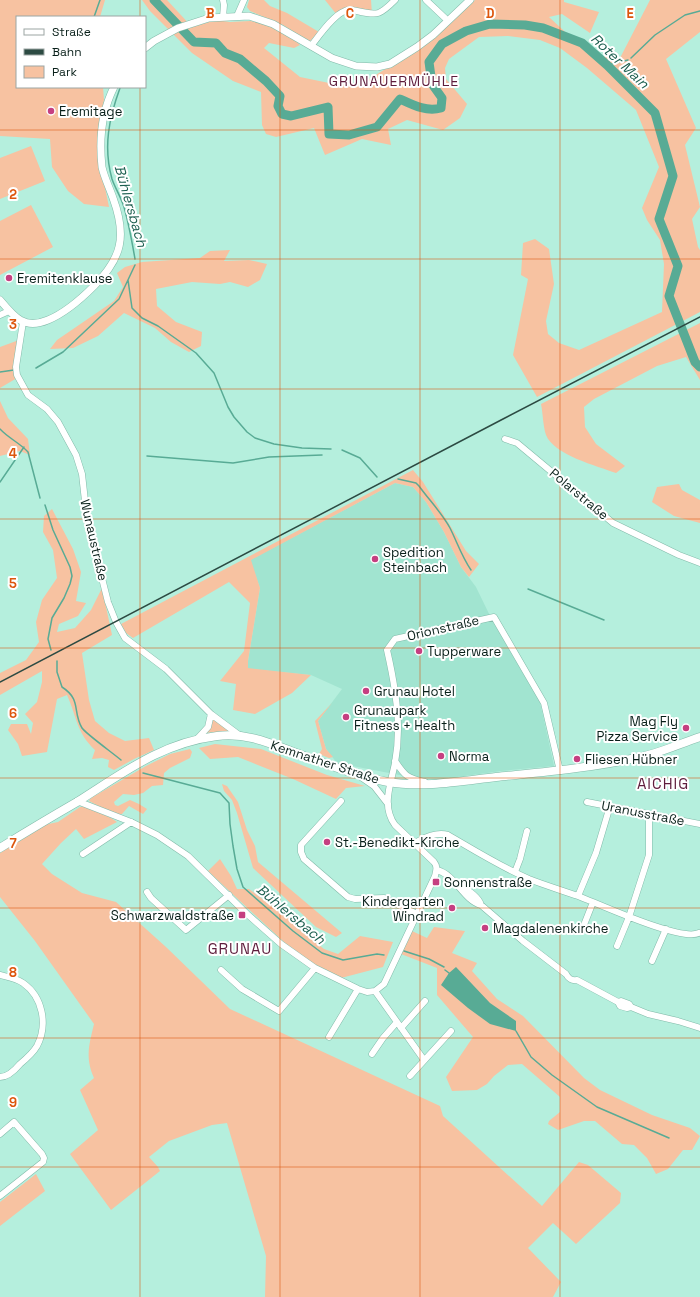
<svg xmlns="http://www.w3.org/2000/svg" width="700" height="1297" viewBox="0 0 700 1297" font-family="'Space Grotesk',sans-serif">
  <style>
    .built { fill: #a1e4d0 }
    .green { fill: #f7c2a1 }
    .water { fill: #58ab95 }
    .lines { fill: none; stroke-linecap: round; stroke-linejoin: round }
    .stream { stroke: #58ab95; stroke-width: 1.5 }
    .river { stroke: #58ab95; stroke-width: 9 }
    .minor-casing { stroke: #82baa9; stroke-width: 7 }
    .tertiary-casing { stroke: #82baa9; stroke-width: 8 }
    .secondary-casing { stroke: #82baa9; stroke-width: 9 }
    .minor { stroke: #fff; stroke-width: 6 }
    .tertiary { stroke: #fff; stroke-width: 7 }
    .secondary { stroke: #fff; stroke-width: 8 }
    .rail { stroke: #2c4a42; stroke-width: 1.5 }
    .grid { fill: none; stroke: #dd560d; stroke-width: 1; stroke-opacity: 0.55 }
    .poi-dot { fill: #c53f81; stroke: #fff; stroke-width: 1.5 }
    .labels { text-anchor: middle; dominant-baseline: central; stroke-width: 4; stroke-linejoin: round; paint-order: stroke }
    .poi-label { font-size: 13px; fill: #081f19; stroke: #fff; text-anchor: start }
    .street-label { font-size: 13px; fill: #081f19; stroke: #fff }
    .water-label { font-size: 14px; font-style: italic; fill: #1c5f4f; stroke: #fff }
    .neighbourhood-label { font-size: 14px; letter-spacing: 1px; fill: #5e1d3c; stroke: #fff }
    .quarter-label { font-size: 15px; letter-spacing: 1px; fill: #5e1d3c; stroke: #fff }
    .grid-label { font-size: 13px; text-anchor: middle; font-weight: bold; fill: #dd560d; stroke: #fff; stroke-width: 4; stroke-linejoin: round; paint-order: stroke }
  </style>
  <rect width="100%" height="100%" fill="#b5efdd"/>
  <path class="built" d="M395,483L413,487L426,502L444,532L461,567L476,587L493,622L540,702L554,766L501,771L443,779L415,778L337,763L326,749L318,721L342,689L311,675L248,669V661L260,588L250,560Z"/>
  <path class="green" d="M0,0H105L100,17H17V87H103L104,100L101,122V168L109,207L84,204L68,191L52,167L50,139L0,136Z
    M142,0H167L192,27L216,20L230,22L250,21L261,23L274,28L296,41L300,45L294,48L269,43L264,48L300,77L329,83L349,84L369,79L425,45L475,0H564V2L599,12L590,33L562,14L549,17L576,42L601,56L620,58L650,0H700V32L666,59L696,128L685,145L700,207L692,219L698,247L700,250V312L537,397L513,355L528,279L521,275L523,243L535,239L549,249L554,284L546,321L548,334L559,343L579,350L662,312L664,264L660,240L647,220L642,208L659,167L636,110L587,68L560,48L540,40L508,36L479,37L449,59L445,68L446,79L467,104L460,118L443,130L407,120L388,129L391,145L362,139L325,155L314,128L276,137L266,134L262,125L261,92L233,81L192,53L150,11Z
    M249,0H264L270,6L287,13L319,32L309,42L283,25L250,11L247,7Z
    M325,0H371L372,14L352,10L337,15Z
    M31,146L45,181L0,199V158Z
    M31,205L53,247L0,275V221Z
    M230,250L224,261L249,260L267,264L260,280L248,287L230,282L220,284L192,282L156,289L157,306L176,322L202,332L201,346L189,352L171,342L155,328L124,313L98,336L73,348L50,349L57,340L114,301L123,287L117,273L125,267L142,262L200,258L210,251Z
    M700,323V380L686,357L657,366L594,399L584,407L585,427L596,444L625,466L616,473C597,466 554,455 546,435C543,426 543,414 541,404Z
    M19,340L17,378L0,388V347Z
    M0,401L8,418L28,439L30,455L20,451L0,456Z
    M413,470L423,482L466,551L479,564L469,577L461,567L444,532L426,502L413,487L395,483L251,560L260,588L248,661V668L311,675L292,693L255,714L233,710L236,684L220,681L244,651L250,603L229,582L133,638L126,633L121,624Z
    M679,484L682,490L700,500V523L674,516L652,502L657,487Z
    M52,509L73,549L81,572L76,601L86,603L78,616L59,624L57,632L75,628L91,610L102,588L112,635L82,653L89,700L95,721L109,733L125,741L149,738L154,750L134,759L114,770L108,767L109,760L102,758L92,759L95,750C76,732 77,717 67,695L57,699L47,752L22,756L18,744L8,730L11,724H27L31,734L33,723L25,714L37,702L42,682V671L0,695V673L26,660L39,642L36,622L42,600L57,578L53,550L43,532L44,516Z
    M332,703L318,721L326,749L333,757L329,758L319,754L322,749L315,721Z
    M211,717L230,731L203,733Z
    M215,744L261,749L327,775L365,786L346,788L336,799L293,779L238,757L210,759L199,748Z
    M190,749L192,752L190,758L170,768L164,773L163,785L152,786L143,793L134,795L123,794L114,802L115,805L118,806L130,800L139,804L147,809L143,814L129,806L122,814H114L89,801L91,798L146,766L170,754Z
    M222,784L227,786L238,802L247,830L255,846L258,862L342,933L336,937L316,927L253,868L237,813L232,800L224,791Z
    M85,806L111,818L117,822L84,839L76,829L61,843L42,864L52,874L82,893L116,902L166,947L230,1009L440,1106L443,1116L542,1206L579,1162L588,1165L621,1193L620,1203L576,1244L553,1223L528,1248L561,1282L553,1297H265L266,1256L227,1123L212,1125L169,1141L149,1157L158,1167L160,1171L111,1210L70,1154L98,1130L80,1090L94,1078C85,1058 89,1045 94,1024L35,941L0,897V853L44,825L58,822L80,807Z
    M220,859L231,876L237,889H249L290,919L300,930L324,949L338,954L360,936L393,942L383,967L341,978L315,965L285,943L208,871Z
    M434,927L465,931L452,953L477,963L472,971L497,999L523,1016L584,1078L600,1090L652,1115L690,1128L700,1136L692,1150H683L668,1169L656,1174L647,1158L634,1145L622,1144L595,1121H584L558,1130L548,1124L549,1121L560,1112V1097L522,1064L508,1065L494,1076L487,1084L477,1090L452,1091L446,1077L473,1037L437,995V968L401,954L412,931L427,938Z
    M36,1174L45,1191L0,1226V1202Z"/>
  <path class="water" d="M456,967L490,1003L516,1021V1031L490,1024L468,1008L441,985L449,973Z"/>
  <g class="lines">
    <path class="stream" d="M94,17L100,0
      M631,58L655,35L685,15L700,11
      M607,65L628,60
      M120,88C109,118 103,147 112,179C115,188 121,197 124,207C129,224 132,242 135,259
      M128,280L132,308L142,318L158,326L196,353L214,373L228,407L234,417L247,432L255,438L274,444L302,448L331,449
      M36,368L63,352L119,299L135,265
      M0,372L14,370
      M0,429C8,438 20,443 28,452L40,498
      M342,450L360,458L377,477
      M147,456L233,463L269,457L322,455
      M398,479L416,483L419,486C429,500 442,513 450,528C457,542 462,557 471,570
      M0,482L24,447
      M45,505L53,530L70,567L72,576L70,584L64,598L52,618L48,639L51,650
      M528,589L604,620
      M57,661V672L62,687C82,700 72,711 82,728C85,733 114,754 121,760
      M143,773L220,793L229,803L230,824L233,846L237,869L243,887L293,931L322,953L343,960L377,954L384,955
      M404,951L429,959L444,967
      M445,970L449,973
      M516,1031L531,1057L552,1075L597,1107L669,1138"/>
    <path class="river" d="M154,0L194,42L216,43L225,53L240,59L266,81L280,96L278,106L282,114L291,116L328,107L329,134L349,135L377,127L400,99C413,105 426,112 441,108L442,98L432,84L429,62L442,44L466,31L490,24L525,25L543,28L582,43L607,65L655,113L673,176L659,219L678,266L669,296L695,362L700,367"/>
    <g class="minor-casing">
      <path id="minor" d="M223,0L224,5L223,17
        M426,0L445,18
        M237,16L244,0
        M311,46C319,36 333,15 345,11C349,9 353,10 357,11C378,16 380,15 395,0
        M0,315L9,311
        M23,322L16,367L17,375L28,395L47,409L58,422L76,455L82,474L87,519L108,602L116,622L125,638L166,669L211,714L239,735
        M505,439L517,443L613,523L679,555L700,563
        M197,739L208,727L211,714
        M395,761C405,776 407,778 425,782
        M361,777L374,786L388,804
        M77,801L131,822L157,835L188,856L247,914L281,944L315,968L358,989L367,992L375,991L384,984L435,876C436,871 438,867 434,862L395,825C381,806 391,783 395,763C397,752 398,740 398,729C398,702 393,676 387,650L395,639L494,617L544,703L560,771
        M341,801L301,845V852L304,859L348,897L355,899L384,898L417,914
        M587,802L700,824
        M415,843C424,837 437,832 448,835C474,850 501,867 529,879C544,885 561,890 578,896C599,904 681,942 699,933
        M83,854L131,822
        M437,870C456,875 463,900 481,905L523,941L566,974C568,978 572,981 577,980L618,1002L620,1006L627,1008L631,1007L648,1014L678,1021L700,1028
        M515,872L520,859L527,831
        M462,888C469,890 479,898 481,905
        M147,892L151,898L186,930L229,895
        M578,896L596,853L610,806
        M582,930L593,902
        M617,946L629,917L649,855V815
        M652,961L666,929
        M221,970L242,989L279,1011L315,968
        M0,975C8,977 16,978 23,983C43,997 48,1025 37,1046C33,1053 26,1059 20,1064C15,1070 8,1077 0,1077
        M375,991L424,1060
        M618,1002L621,1001L629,1004L631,1007
        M401,1028L425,1001
        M329,1037L358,989
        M372,1054L383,1038L397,1022
        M410,1076L451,1031
        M0,1134L14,1122L42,1154L44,1158L43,1162L0,1196"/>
    </g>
    <g class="tertiary-casing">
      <path id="tertiary" d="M145,48L154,41L178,28L209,18L249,16L273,24L332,58L356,66L377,67L390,64L417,47L433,35L470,0
        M0,300C14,317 24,330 48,320C65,313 81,299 94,286C122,258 127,236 113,198C110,189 104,177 102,167C99,140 102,111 114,87"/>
    </g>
    <g class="secondary-casing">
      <path id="secondary" d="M0,848C26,832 51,817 77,802C123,773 161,743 217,736C246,732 272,744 299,754C329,765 357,776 388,782C423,788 461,781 496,777C543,772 590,768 636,758C658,754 679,744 700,737"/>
    </g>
    <use href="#minor" class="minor"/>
    <use href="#tertiary" class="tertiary"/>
    <use href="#secondary" class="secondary"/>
    <path class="rail" d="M0,682L503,419L700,317"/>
  </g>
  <path class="grid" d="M140,0V17M280,0V1297M420,0V1297M560,0V1297M140,87V1297M0,130H700M0,259H700M0,389H700M0,519H700M0,648H700M0,778H700M0,908H700M0,1038H700M0,1167H700"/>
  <g class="poi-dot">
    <circle cx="51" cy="111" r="4"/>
    <circle cx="9" cy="278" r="4"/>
    <circle cx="375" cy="559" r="4"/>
    <circle cx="419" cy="651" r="4"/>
    <circle cx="366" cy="691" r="4"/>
    <circle cx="346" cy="717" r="4"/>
    <circle cx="686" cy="728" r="4"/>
    <circle cx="441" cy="756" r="4"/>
    <circle cx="577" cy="759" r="4"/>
    <circle cx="327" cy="842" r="4"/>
    <rect x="432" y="878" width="8" height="8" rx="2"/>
    <circle cx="452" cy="908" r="4"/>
    <rect x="238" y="911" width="8" height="8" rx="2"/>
    <circle cx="485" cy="928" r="4"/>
  </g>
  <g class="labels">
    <g class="poi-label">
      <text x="59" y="111">Eremitage</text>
      <text x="17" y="278">Eremitenklause</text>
      <text x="383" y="552">Spedition<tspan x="383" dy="15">Steinbach</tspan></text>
      <text x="427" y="651">Tupperware</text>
      <text x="374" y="691">Grunau Hotel</text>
      <text x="354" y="710">Grunaupark<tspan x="354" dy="15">Fitness + Health</tspan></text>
      <text x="678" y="721" text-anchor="end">Mag Fly<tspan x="678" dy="15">Pizza Service</tspan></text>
      <text x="449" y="756">Norma</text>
      <text x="585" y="759">Fliesen Hübner</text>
      <text x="335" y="842">St.-Benedikt-Kirche</text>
      <text x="444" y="882">Sonnenstraße</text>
      <text x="444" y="901" text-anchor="end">Kindergarten<tspan x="444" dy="15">Windrad</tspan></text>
      <text x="234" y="915" text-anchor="end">Schwarzwaldstraße</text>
      <text x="493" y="928">Magdalenenkirche</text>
    </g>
    <g class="street-label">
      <text transform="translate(579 494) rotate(40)">Polarstraße</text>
      <text transform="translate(94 540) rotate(77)">Wunaustraße</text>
      <text transform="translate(443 628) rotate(-13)">Orionstraße</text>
      <text transform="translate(325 762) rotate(18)">Kemnather Straße</text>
      <text transform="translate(643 813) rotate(11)">Uranusstraße</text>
    </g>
    <g class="water-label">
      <text transform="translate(620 61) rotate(43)">Roter Main</text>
      <text transform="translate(131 206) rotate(74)">Bühlersbach</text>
      <text transform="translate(291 914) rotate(40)">Bühlersbach</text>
    </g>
    <g class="neighbourhood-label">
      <text x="394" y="81">GRUNAUERMÜHLE</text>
    </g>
    <g class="quarter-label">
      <text x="663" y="783">AICHIG</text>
      <text x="240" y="948">GRUNAU</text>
    </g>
  </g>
  <g class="grid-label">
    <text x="210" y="18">B</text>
    <text x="350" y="18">C</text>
    <text x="490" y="18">D</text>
    <text x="630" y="18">E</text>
    <text x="13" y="199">2</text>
    <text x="13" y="329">3</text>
    <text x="13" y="458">4</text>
    <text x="13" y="588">5</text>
    <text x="13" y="718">6</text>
    <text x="13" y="848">7</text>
    <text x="13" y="977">8</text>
    <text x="13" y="1107">9</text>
  </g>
  <rect x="16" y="16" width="130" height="72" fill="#ffffff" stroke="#9ca5a3"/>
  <rect x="24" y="29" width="20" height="6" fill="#ffffff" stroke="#9ca5a3"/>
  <text x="52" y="36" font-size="12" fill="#081f19">Straße</text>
  <rect x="24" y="49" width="20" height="6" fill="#2c4a42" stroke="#9ca5a3"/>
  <text x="52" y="56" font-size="12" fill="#081f19">Bahn</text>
  <rect x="24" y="66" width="20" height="12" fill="#f7c2a1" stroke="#9ca5a3"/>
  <text x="52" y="76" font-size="12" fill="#081f19">Park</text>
</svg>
